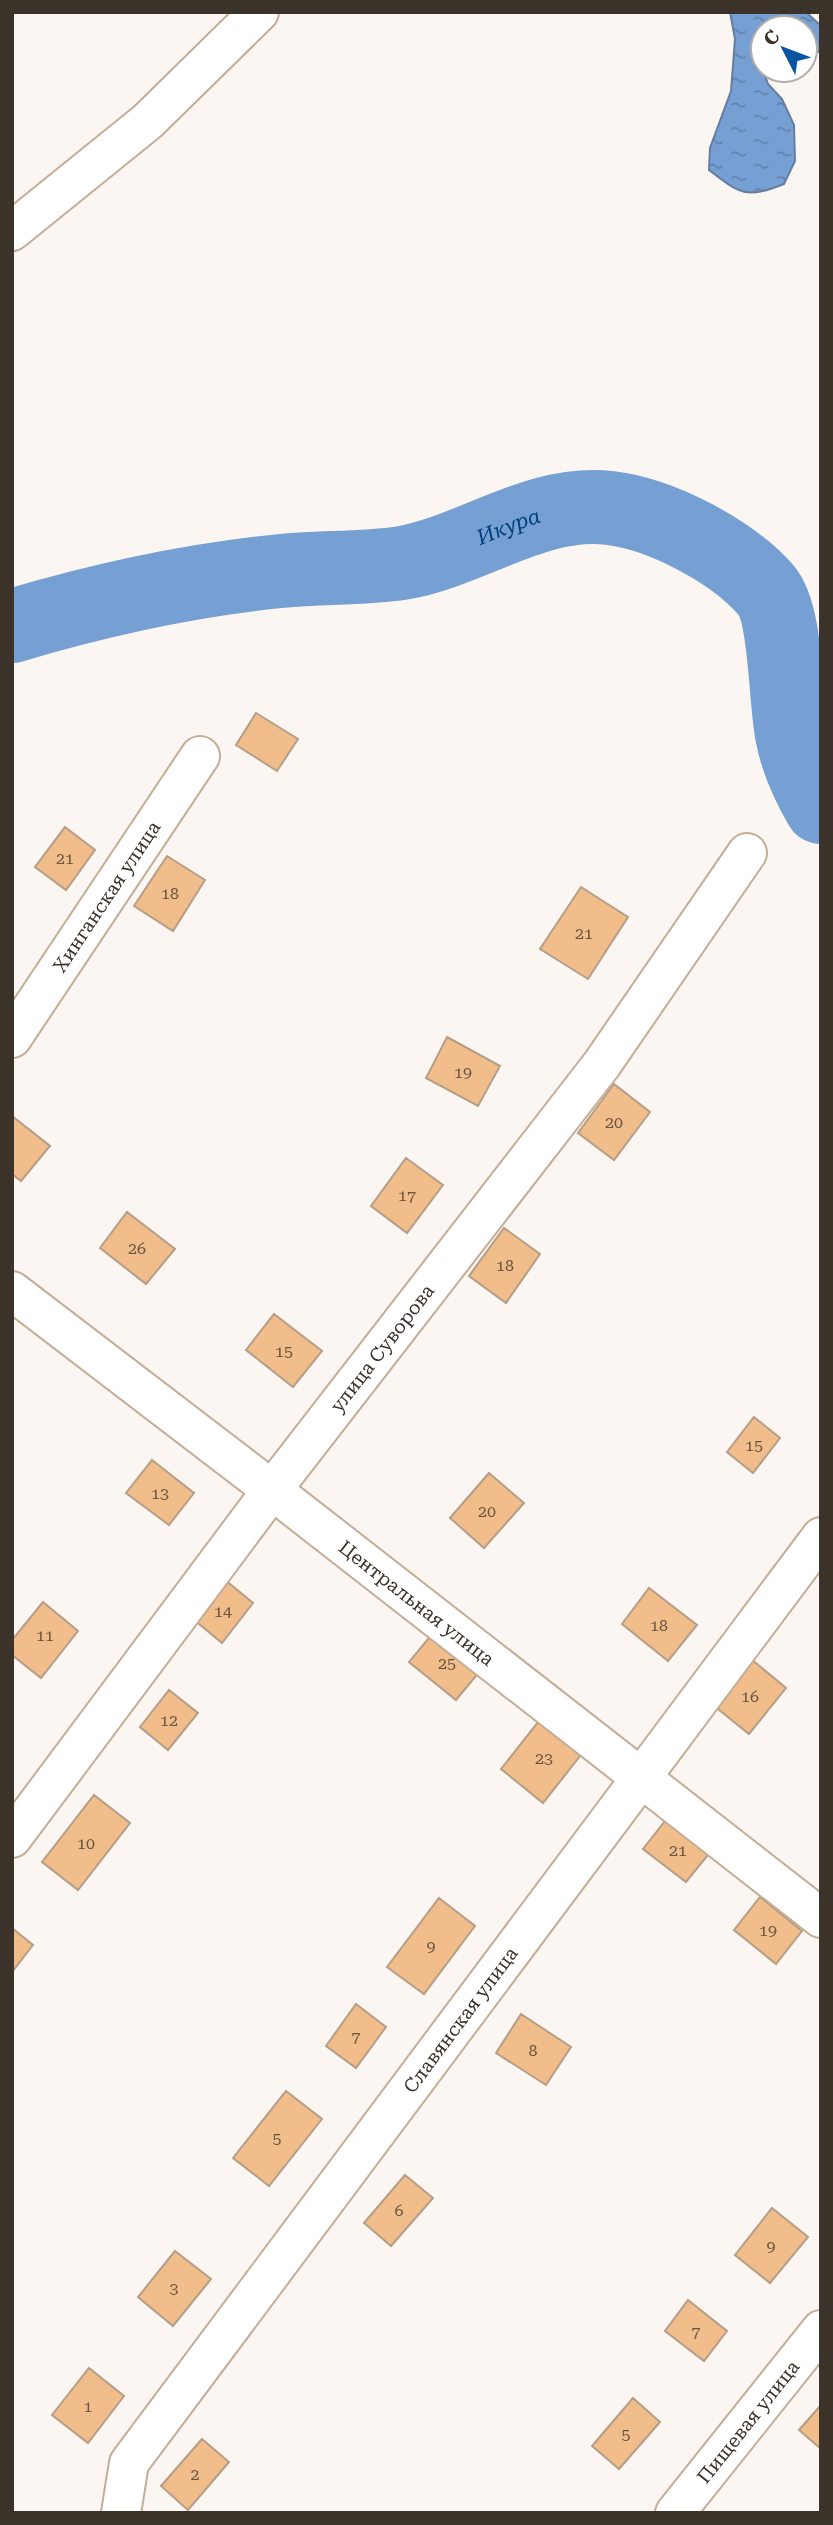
<svg xmlns="http://www.w3.org/2000/svg" width="833" height="2525" viewBox="0 0 833 2525" font-family="'Roboto Serif',serif">
  <style>
    .water { fill: url(#water-ripples); stroke: #647ea0; stroke-width: 2 }
    .lines { fill: none; stroke-linecap: round; stroke-linejoin: round }
    .river { stroke: #769fd3; stroke-width: 74 }
    .building { fill: #f1bd8a; stroke: #b59e88; stroke-width: 2 }
    .minor-casing { stroke: #c4ad97; stroke-width: 42 }
    .minor { stroke: #fff; stroke-width: 38 }
    .labels { text-anchor: middle; dominant-baseline: central; stroke-width: 5; stroke-linejoin: round; paint-order: stroke }
    .number-label { font-size: 16px; fill: #685541 }
    .street-label { font-size: 19px; fill: #3b3229; stroke: #fff }
    .water-label { font-size: 21px; font-style: italic; fill: #013e7c; stroke: #fff }
  </style>
  <defs>
    <pattern id="water-ripples" width="26" height="14" patternUnits="userSpaceOnUse" patternTransform="scale(1.75)"><rect width="26" height="14" fill="#769fd3"/><path d="M2 4q2-2 4 0t4 0M15 11q2-2 4 0t4 0" fill="none" stroke="#6282ab"/></pattern>
  </defs>
  <rect width="100%" height="100%" fill="#fbf6f2"/>
  <path class="water" d="M730,12H806L821,26V53L805,46V28H763V70L768,84L782,99L794,125L795,161L784,184C746,199 740,194 709,170L710,148L731,91L735,39Z"/>
  <g class="lines">
    <path class="river" id="s1" d="M12,626C99,600 190,580 281,571C321,567 362,569 402,563C472,551 537,499 610,508C661,514 732,551 766,590C787,615 785,699 792,734C797,761 807,783 821,807"/>
  </g>
  <path class="building" d="M256,713L298,739L277,771L236,745Z
    M65,827L95,850L66,890L35,867Z
    M167,856L205,880L173,931L134,906Z
    M581,887L628,917L588,979L540,949Z
    M447,1037L500,1066L478,1106L426,1078Z
    M614,1084L650,1112L614,1160L578,1133Z
    M12,1116L50,1146L21,1181L12,1174Z
    M406,1158L443,1185L407,1233L371,1206Z
    M127,1212L175,1249L146,1284L100,1248Z
    M504,1228L540,1254L506,1303L469,1276Z
    M274,1314L322,1351L293,1387L246,1350Z
    M754,1417L780,1438L753,1473L727,1452Z
    M152,1460L194,1493L169,1525L126,1493Z
    M489,1473L524,1503L484,1548L450,1518Z
    M224,1579L253,1603L222,1643L192,1618Z
    M649,1588L697,1625L668,1661L622,1624Z
    M43,1602L78,1631L41,1678L12,1655V1640Z
    M438,1627L485,1665L456,1700L409,1662Z
    M751,1659L786,1688L749,1734L713,1705Z
    M169,1690L198,1713L168,1750L140,1727Z
    M546,1712L588,1746L543,1803L501,1769Z
    M94,1795L130,1823L78,1890L42,1862Z
    M669,1816L712,1850L686,1882L643,1849Z
    M760,1897L802,1931L776,1964L734,1930Z
    M439,1898L475,1926L424,1994L387,1967Z
    M12,1928L33,1945L12,1972Z
    M356,2004L386,2027L356,2068L326,2046Z
    M521,2014L571,2047L546,2085L496,2053Z
    M286,2091L322,2119L269,2186L233,2158Z
    M405,2175L433,2198L391,2246L364,2223Z
    M772,2208L808,2237L770,2283L735,2255Z
    M175,2251L211,2279L173,2326L138,2297Z
    M688,2300L727,2331L704,2361L665,2331Z
    M89,2368L124,2396L88,2443L52,2415Z
    M633,2398L660,2422L619,2469L592,2446Z
    M821,2405V2449L799,2430Z
    M202,2439L229,2462L188,2510L161,2486Z"/>
  <g class="lines">
    <g class="minor-casing">
      <g id="minor">
        <path d="M12,231L148,121L259,12"/>
        <path id="s2" d="M12,1038L200,756"/>
        <path id="s3" d="M12,1291L272,1490L821,1918"/>
        <path id="s4" d="M12,1838L272,1490L602,1064L747,853"/>
        <path id="s5" d="M121,2513L129,2463L821,1537"/>
        <path id="s6" d="M675,2513L821,2330"/>
      </g>
    </g>
    <use href="#minor" class="minor"/>
  </g>
  <g class="labels">
    <g class="number-label">
      <text x="65" y="858">21</text>
      <text x="170" y="893">18</text>
      <text x="584" y="933">21</text>
      <text x="463" y="1072">19</text>
      <text x="614" y="1122">20</text>
      <text x="407" y="1195">17</text>
      <text x="137" y="1248">26</text>
      <text x="505" y="1265">18</text>
      <text x="284" y="1351">15</text>
      <text x="754" y="1445">15</text>
      <text x="160" y="1493">13</text>
      <text x="487" y="1511">20</text>
      <text x="223" y="1611">14</text>
      <text x="659" y="1625">18</text>
      <text x="45" y="1635">11</text>
      <text x="447" y="1663">25</text>
      <text x="750" y="1696">16</text>
      <text x="169" y="1720">12</text>
      <text x="544" y="1758">23</text>
      <text x="86" y="1843">10</text>
      <text x="678" y="1850">21</text>
      <text x="768" y="1930">19</text>
      <text x="431" y="1946">9</text>
      <text x="356" y="2036">7</text>
      <text x="533" y="2050">8</text>
      <text x="277" y="2138">5</text>
      <text x="399" y="2210">6</text>
      <text x="771" y="2246">9</text>
      <text x="174" y="2288">3</text>
      <text x="696" y="2331">7</text>
      <text x="88" y="2406">1</text>
      <text x="626" y="2434">5</text>
      <text x="195" y="2474">2</text>
    </g>
    <g class="street-label">
      <text stroke="none"><textPath href="#s2" startOffset="170">Хинганская улица</textPath></text>
      <text stroke="none"><textPath href="#s4" startOffset="614">улица Суворова</textPath></text>
      <text stroke="none"><textPath href="#s3" startOffset="511">Центральная улица</textPath></text>
      <text stroke="none"><textPath href="#s5" startOffset="604">Славянская улица</textPath></text>
      <text stroke="none"><textPath href="#s6" startOffset="117">Пищевая улица</textPath></text>
    </g>
    <g class="water-label">
      <text stroke="none"><textPath href="#s1" startOffset="509">Икура</textPath></text>
    </g>
  </g>
  <rect width="833" height="2525" fill="none" stroke="#3b3229" stroke-width="28"/>
  <g transform="translate(784 49) rotate(312)"><circle r="33" fill="#ffffff" stroke="#b1ada9" stroke-width="2"/>
  <path d="M0-5L12 26L0 18L-12 26Z" fill="#0654a2"/>
  <text y="-10" font-size="19" font-weight="bold" text-anchor="middle" fill="#3b3229">С</text>
  </g>
</svg>
